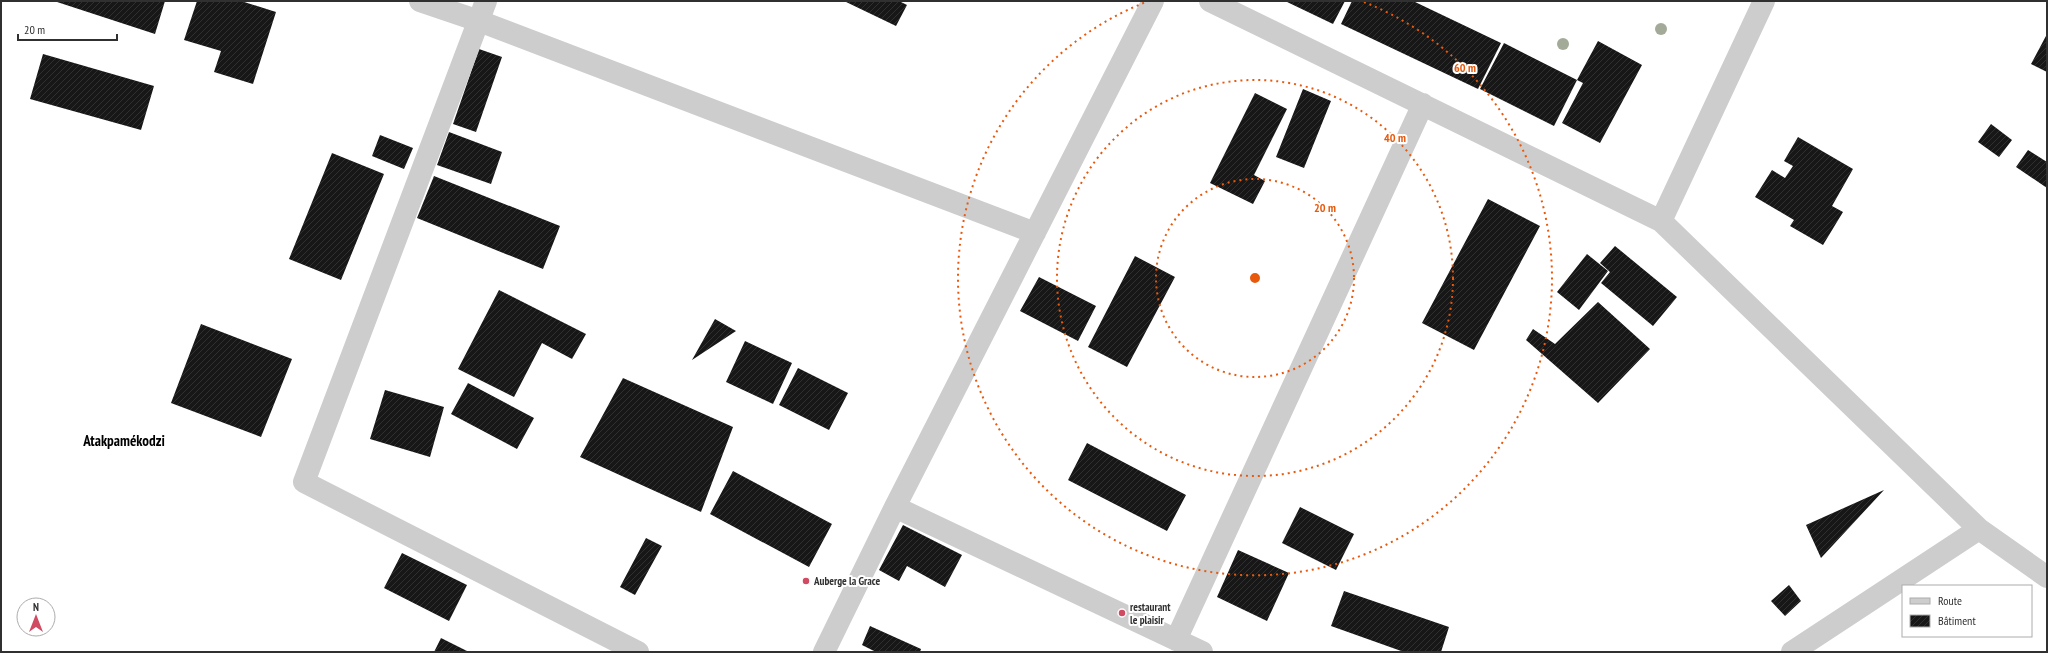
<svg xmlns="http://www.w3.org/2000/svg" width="2048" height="653" viewBox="0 0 2048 653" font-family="'PT Sans Narrow',sans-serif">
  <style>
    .building { fill: url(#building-hatch) }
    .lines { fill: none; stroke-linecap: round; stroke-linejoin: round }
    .minor { stroke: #cdcdcd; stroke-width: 22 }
    .tree { fill: #a3ab98 }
    .ring { fill: none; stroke: #e8590c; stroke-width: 2; stroke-dasharray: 2 4 }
    .poi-dot { fill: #d04a61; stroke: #fff; stroke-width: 1.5 }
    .labels { text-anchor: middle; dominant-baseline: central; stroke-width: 4; stroke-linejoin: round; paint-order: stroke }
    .poi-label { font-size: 11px; font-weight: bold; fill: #303030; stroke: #fff; text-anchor: start }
    .district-label { font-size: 15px; font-weight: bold; fill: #000; stroke: #fff }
    .centre { fill: #e8590c; stroke: #fff; stroke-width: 2 }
    .ring-label { font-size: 12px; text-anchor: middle; font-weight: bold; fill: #e8590c; stroke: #fff; stroke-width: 4; stroke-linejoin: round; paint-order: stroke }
  </style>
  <defs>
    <pattern id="building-hatch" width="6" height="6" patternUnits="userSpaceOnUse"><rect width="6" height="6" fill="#171717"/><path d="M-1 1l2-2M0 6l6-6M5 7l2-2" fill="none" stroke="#303030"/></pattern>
  </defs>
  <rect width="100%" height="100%" fill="#fff"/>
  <path class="building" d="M54,1H165L155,34Z
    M197,1H241L276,12L253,84L214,72L221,51L184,40Z
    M844,1H899L907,5L896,26Z
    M1285,1H1345L1333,24Z
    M1352,1H1413L1501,43L1478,89L1341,24Z
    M2047,34V72L2031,64Z
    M1598,41L1642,65L1600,143L1562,123L1583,83L1577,80Z
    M1504,43L1577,80L1554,126L1480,89Z
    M479,49L502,57L476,132L453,124Z
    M43,54L154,86L141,130L30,99Z
    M1303,89L1331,101L1304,168L1276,157Z
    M1255,93L1287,109L1254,175L1265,181L1253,204L1210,183Z
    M1991,124L2012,140L1999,157L1978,142Z
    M449,132L502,152L491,184L437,165Z
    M380,135L413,148L404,169L372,156Z
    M1798,137L1853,169L1832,206L1843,212L1823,245L1790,226L1794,220L1755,197L1772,170L1785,178L1793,166L1784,161Z
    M2028,150L2047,162V188L2016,167Z
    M332,153L384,174L341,280L289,259Z
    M434,176L560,226L543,269L417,218Z
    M1488,199L1540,226L1474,350L1422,323Z
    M1615,246L1677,297L1653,326L1601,283L1610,272L1600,263Z
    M1587,254L1608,271L1579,310L1557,292Z
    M1135,256L1175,277L1127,367L1088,347Z
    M1039,277L1096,306L1078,341L1020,311Z
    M499,290L586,334L572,359L542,343L514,397L458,369Z
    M1598,302L1650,349L1598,403L1526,340L1533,329L1555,344Z
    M715,319L736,331L692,360Z
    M201,324L292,359L261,437L171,403Z
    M745,341L792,363L773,404L726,382Z
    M798,368L848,393L829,430L779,405Z
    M623,378L733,427L701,512L580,457Z
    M468,383L534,418L517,449L451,414Z
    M385,390L444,407L430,457L370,439Z
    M1087,443L1186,495L1167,531L1068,480Z
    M733,471L832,524L809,567L710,514Z
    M1884,490L1821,558L1806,525Z
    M1300,507L1354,534L1336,570L1282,543Z
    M903,525L962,555L945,587L907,566L899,581L879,570Z
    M646,538L662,546L635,595L620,587Z
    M1238,550L1289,573L1267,621L1217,597Z
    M402,553L467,585L449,621L384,588Z
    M1789,585L1801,601L1785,616L1771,601Z
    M1344,591L1449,627L1441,652H1404L1331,626Z
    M870,626L921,649L920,652H876L862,645Z
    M441,638L469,652H434Z"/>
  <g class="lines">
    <path class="minor" d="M420,1L479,21L1035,233
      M486,1L304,482L638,652
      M1210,1L1661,221L1979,529L2047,577
      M1661,221L1764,1
      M895,507L1202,652
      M1176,640L1423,104
      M824,652L895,507L1153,1
      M1792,652L1979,529"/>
  </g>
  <g class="tree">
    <circle cx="1661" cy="29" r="6"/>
    <circle cx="1563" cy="44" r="6"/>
  </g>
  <g class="ring">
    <circle cx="1255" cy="278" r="99"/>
    <circle cx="1255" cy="278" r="198"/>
    <path d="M1364 2A297 297 0 1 1 1146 2"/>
  </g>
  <g class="poi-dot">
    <circle cx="806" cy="581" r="4"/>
    <circle cx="1122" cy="613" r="4"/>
  </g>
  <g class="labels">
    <g class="poi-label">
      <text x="814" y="581">Auberge la Grace</text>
      <text x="1130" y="607">restaurant<tspan x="1130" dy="13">le plaisir</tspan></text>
    </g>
    <g class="district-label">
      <text x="124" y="440">Atakpamékodzi</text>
    </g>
  </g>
  <circle cx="1255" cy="278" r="6" class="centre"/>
  <g class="ring-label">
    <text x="1465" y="72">60 m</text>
    <text x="1395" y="142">40 m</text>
    <text x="1325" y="212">20 m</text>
  </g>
  <rect width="2048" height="653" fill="none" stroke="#303030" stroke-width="4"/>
  <rect x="1902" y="585" width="130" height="52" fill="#ffffff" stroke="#acacac"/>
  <rect x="1910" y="598" width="20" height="6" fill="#cdcdcd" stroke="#acacac"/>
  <text x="1938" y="605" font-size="12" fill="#303030">Route</text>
  <rect x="1910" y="615" width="20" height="12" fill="url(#building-hatch)" stroke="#acacac"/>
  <text x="1938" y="625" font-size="12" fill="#303030">Bâtiment</text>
  <g transform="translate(36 617)"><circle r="19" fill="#ffffff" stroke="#acacac"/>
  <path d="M0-3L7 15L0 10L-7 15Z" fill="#d04a61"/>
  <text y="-6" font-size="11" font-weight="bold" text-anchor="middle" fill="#303030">N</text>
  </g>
  <path d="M18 34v6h99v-6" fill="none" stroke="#303030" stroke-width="2"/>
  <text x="24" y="34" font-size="12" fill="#303030" stroke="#ffffff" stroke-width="3" paint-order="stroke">20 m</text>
</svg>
